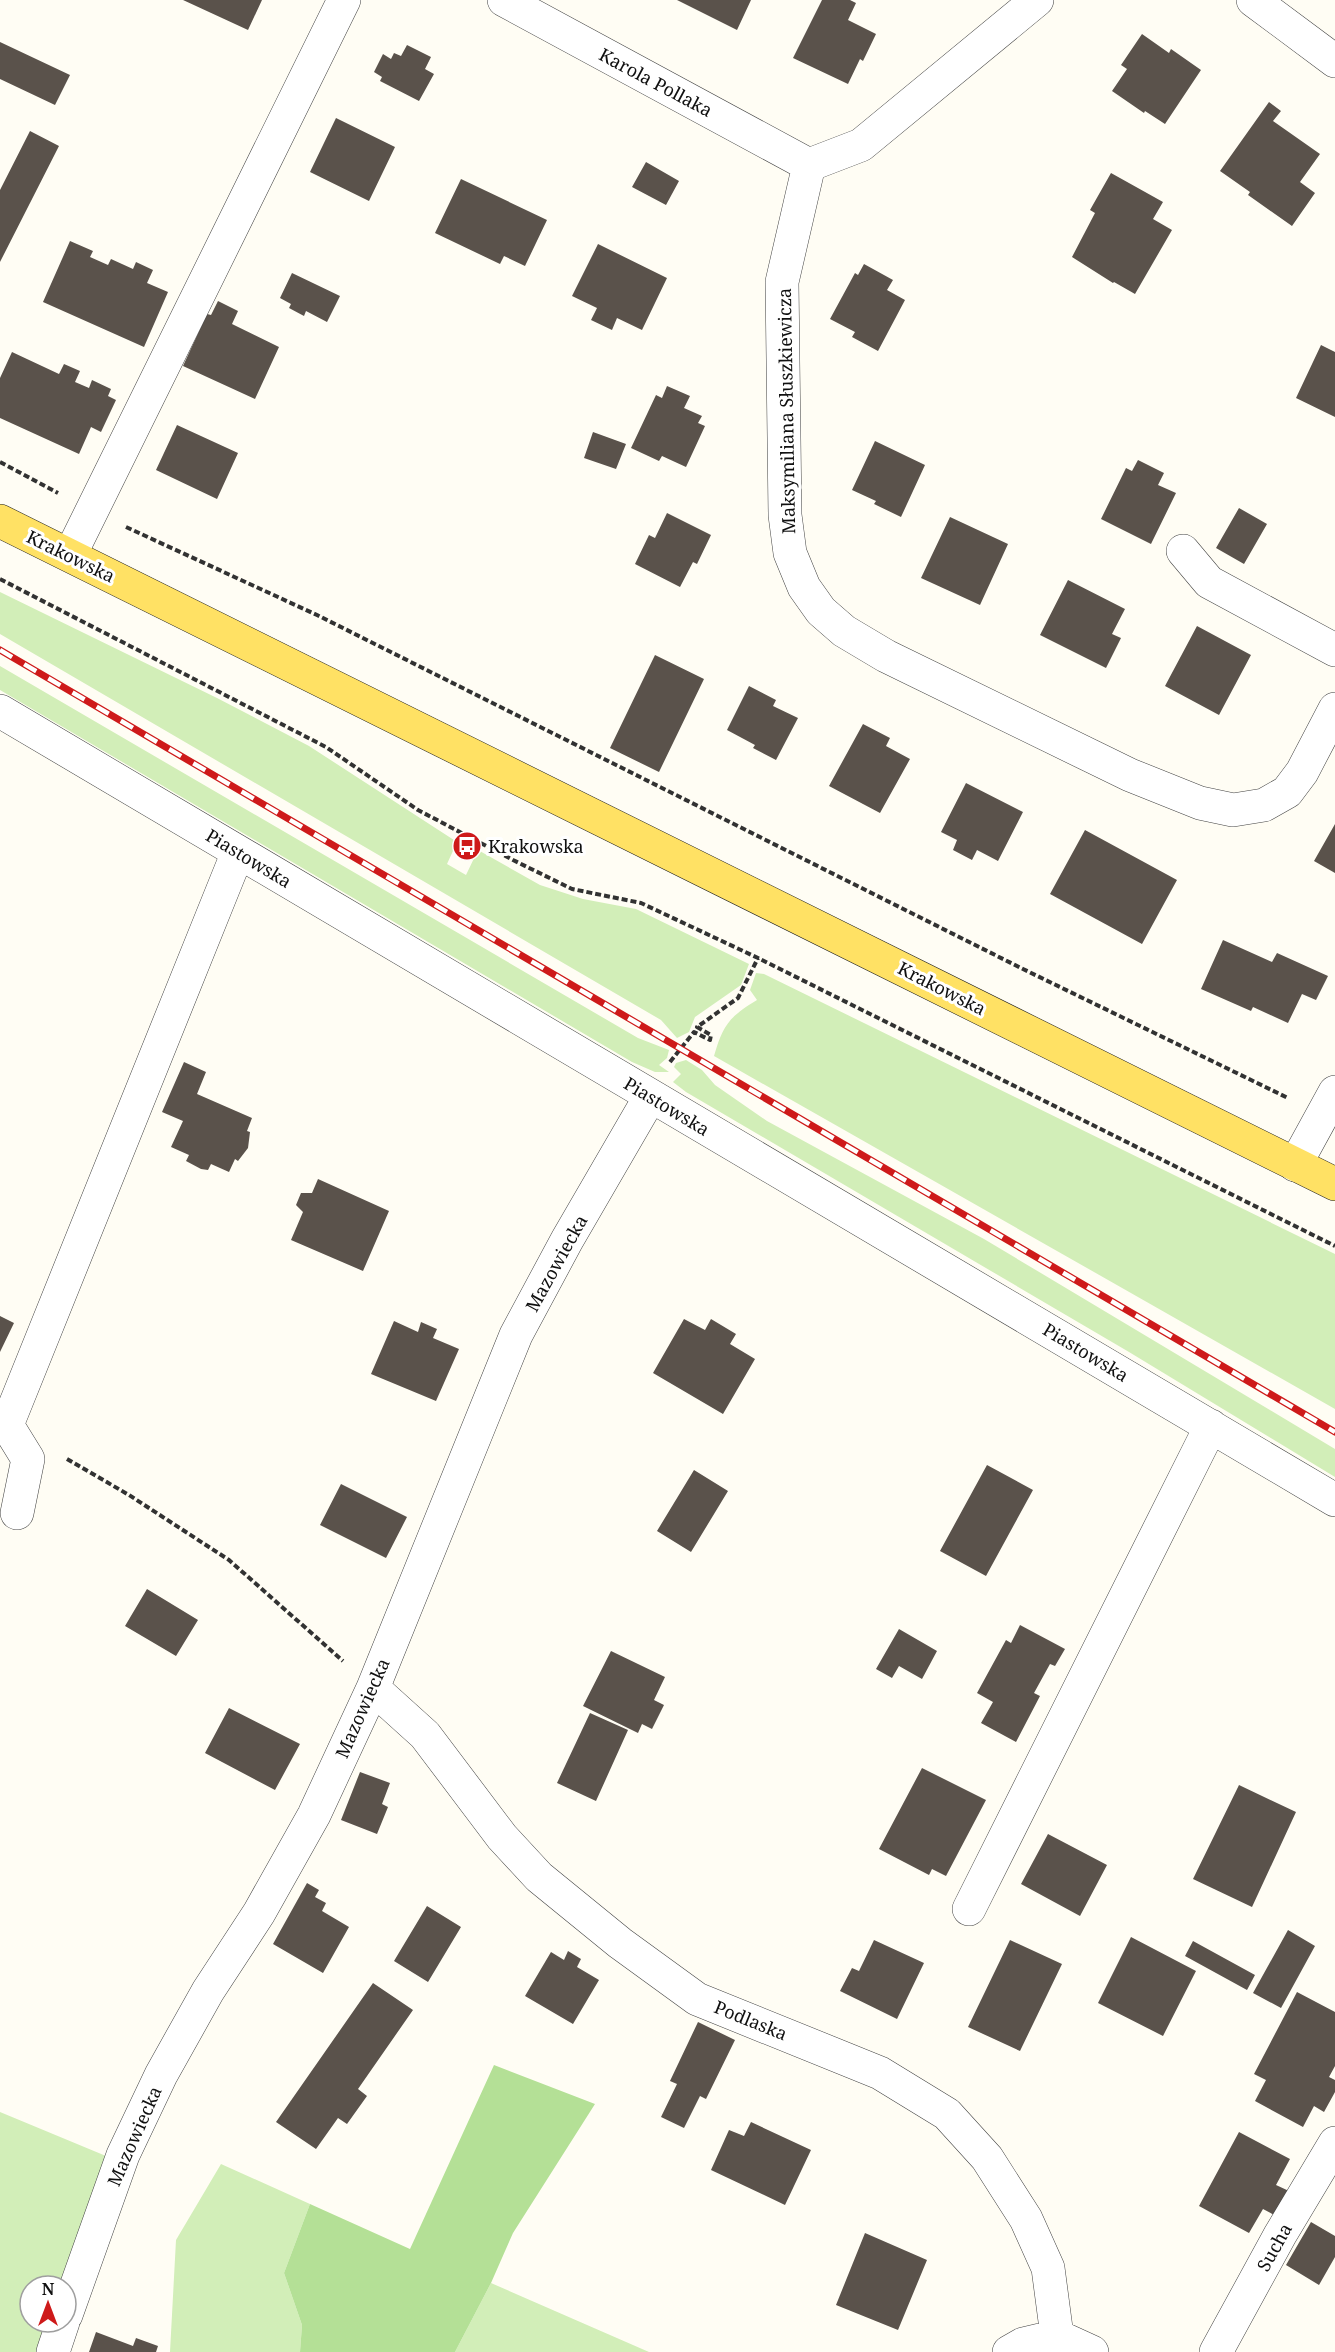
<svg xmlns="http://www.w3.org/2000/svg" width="1335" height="2352" viewBox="0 0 1335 2352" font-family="'Noto Serif',serif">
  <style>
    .green { fill: #d2eeb8 }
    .forest { fill: #b4e096 }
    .building { fill: #5a524b }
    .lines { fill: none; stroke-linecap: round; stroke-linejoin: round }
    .minor-casing { stroke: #434343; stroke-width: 34 }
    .major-casing { stroke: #212121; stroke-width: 34 }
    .path { stroke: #323232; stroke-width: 4; stroke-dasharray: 6 3; stroke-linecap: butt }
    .minor { stroke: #fff; stroke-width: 33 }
    .major { stroke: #ffe164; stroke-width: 33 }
    .rail-casing { stroke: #ce1a1a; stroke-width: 7 }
    .rail { stroke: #fff; stroke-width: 4.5; stroke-dasharray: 14; stroke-linecap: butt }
    .labels { text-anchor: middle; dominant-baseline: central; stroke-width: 6; stroke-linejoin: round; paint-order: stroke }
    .street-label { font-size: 18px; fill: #101010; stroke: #fff }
    .poi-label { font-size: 18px; fill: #101010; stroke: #fff; text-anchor: start }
  </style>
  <rect width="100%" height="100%" fill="#fffdf4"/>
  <path class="green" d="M0,592L217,698L309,746L457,842L447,864L466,875L478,850L540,885L583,899L636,909L749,964L741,985L695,1017L689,1032L677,1038L661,1020L0,634Z
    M0,666L638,1038L669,1050L667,1058L659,1065L669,1072H655L632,1062L0,690Z
    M756,973L764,974L1335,1254V1409L714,1056C723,1025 729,1017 757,1000L750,990Z
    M686,1060L702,1070L715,1085L767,1121L984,1239L1335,1449V1477L1129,1352L686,1092L673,1082L681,1074L674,1067L676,1063Z
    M0,2112L106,2156L62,2286H30V2322H50L39,2352H0Z
    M221,2164L310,2204L284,2273L302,2325L300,2352H170L176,2240Z
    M491,2283L649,2352H455Z"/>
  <path class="forest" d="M494,2065L595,2104L513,2233L491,2283L455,2352H300L302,2325L284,2273L310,2204L410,2249Z"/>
  <path class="building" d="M183,0H262L248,30Z
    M677,0H751L737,30Z
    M822,0H850L856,3L848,20L876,34L863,61L860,59L848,84L793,58Z
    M1142,34L1169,53L1171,49L1201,70L1165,124L1145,111L1144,113L1112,91L1127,69L1121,65Z
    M0,42L70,75L55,105L0,79Z
    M407,45L431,57L425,69L434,74L419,101L380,81L382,77L374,72L383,54L391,59L394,53L401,56Z
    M1269,102L1281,111L1273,121L1320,154L1300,182L1315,193L1292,226L1248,195L1250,192L1220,171Z
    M336,118L395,147L369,201L310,172Z
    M30,131L59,146L0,262V190Z
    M646,162L679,181L666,205L632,187Z
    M1111,173L1163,202L1153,219L1172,230L1135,294L1114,282L1113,283L1072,257L1095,213L1090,210Z
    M461,179L547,220L525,266L504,256L500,264L435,233Z
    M70,241L93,251L90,257L108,265L111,259L133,269L136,262L153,270L147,283L168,292L144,347L43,302Z
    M598,244L667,278L642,330L617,318L612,330L591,320L597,308L572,296Z
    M864,264L893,280L887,290L905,300L878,351L852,337L855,332L830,319L855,273L858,275Z
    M292,273L340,296L327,322L306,311L304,316L289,308L291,304L280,298Z
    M218,301L238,311L232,324L279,347L255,399L183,366L207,314L211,315Z
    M1321,345L1335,352V417L1296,398Z
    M12,352L59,374L64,364L80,371L75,382L89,388L92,380L111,389L108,396L116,400L101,432L91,427L79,454L0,418V378Z
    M667,386L690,396L684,408L702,416L698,423L705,426L686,467L662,456L659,461L631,448L656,395L662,398Z
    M177,425L238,453L217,499L156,470Z
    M593,432L626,444L616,469L584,458Z
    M875,441L925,465L901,517L874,504L876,501L852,490Z
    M1138,460L1164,473L1158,485L1176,493L1151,544L1101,519L1126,468L1132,471Z
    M1239,508L1267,524L1244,564L1216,548Z
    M667,513L711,535L697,564L693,562L680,587L635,564L649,535L655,538Z
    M950,517L1008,544L980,605L921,578Z
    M1068,580L1125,609L1112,634L1121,638L1106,668L1040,635Z
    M1197,626L1251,655L1219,715L1165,686Z
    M655,655L704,679L659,772L610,748Z
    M749,686L776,700L773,706L798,718L776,760L753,748L755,745L727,730Z
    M863,724L890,738L886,746L910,759L880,813L829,786Z
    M966,783L1023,812L998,861L977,850L972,860L953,850L957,840L941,832Z
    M1335,824V873L1314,861Z
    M1085,830L1177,880L1142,944L1050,894Z
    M1223,940L1272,962L1277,953L1328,976L1316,1000L1302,994L1288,1023L1253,1007L1251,1011L1201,989Z
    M184,1062L206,1072L197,1094L252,1118L247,1131L250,1132L248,1148L238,1161L235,1159L229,1172L211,1164L208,1170L201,1169L186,1161L189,1155L171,1147L183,1121L162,1112Z
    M318,1179L389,1211L363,1271L291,1240L303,1212L296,1205L301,1193H312Z
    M0,1316L14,1323L0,1352Z
    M684,1319L705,1330L711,1319L736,1334L730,1344L755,1359L723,1414L653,1373Z
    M394,1321L418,1332L421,1322L437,1329L433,1338L459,1349L436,1401L371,1374Z
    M987,1465L1033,1490L986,1576L940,1551Z
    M694,1470L728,1491L691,1552L657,1531Z
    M341,1484L407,1517L386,1558L320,1525Z
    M147,1589L198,1620L176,1656L125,1626Z
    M1020,1625L1065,1649L1055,1666L1050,1664L1034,1693L1040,1696L1016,1742L981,1723L993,1702L977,1693L1006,1640L1011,1643Z
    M899,1629L937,1651L922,1679L899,1666L892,1678L876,1669Z
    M611,1651L665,1677L654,1700L664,1705L652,1729L642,1724L638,1733L583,1706Z
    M229,1708L300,1744L275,1790L205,1753Z
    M590,1713L628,1730L596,1801L557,1783Z
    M922,1768L986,1800L946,1876L932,1869L929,1875L879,1849Z
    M360,1772L390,1783L382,1804L388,1807L377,1834L341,1820Z
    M1239,1785L1296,1812L1252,1907L1193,1879Z
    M1048,1834L1107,1865L1080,1916L1021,1884Z
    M307,1883L319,1890L315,1897L326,1903L322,1911L349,1927L323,1973L273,1944Z
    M427,1906L461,1927L428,1982L394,1961Z
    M1288,1930L1315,1946L1281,2008L1253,1993Z
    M1131,1937L1196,1971L1163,2036L1098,2003Z
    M874,1940L924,1963L897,2019L840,1991L852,1968L859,1971Z
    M1010,1940L1062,1964L1020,2051L968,2027Z
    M1193,1941L1255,1975L1247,1990L1185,1956Z
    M568,1951L581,1959L577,1967L599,1980L573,2024L525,1996L551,1952L564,1960Z
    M373,1983L413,2010L358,2089L367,2096L347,2124L338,2118L316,2149L276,2122Z
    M1297,1992L1335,2012V2066L1329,2077L1335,2080V2092L1324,2112L1314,2106L1303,2127L1255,2101L1266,2080L1254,2074Z
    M698,2022L735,2040L706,2099L700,2096L684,2128L661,2117L677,2084L670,2081Z
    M751,2122L811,2150L785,2205L711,2170L729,2130L744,2136Z
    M1239,2132L1290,2159L1276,2185L1289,2191L1276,2216L1263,2209L1249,2233L1199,2206Z
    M1311,2222L1335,2236V2257L1319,2285L1286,2265Z
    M865,2233L927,2260L898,2330L836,2305Z
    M96,2332L133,2346L136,2338L158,2346L156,2352H89Z"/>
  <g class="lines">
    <g class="minor-casing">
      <path id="minor" d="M504,0L809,165
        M1037,0L861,145L809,165L782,282L785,515L790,553L804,587L821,611L844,631L886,656L1130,775L1200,803L1233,810L1264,805L1287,792L1302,772L1335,709
        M1253,0L1335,61
        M1183,551L1209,582L1335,650
        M70,555L344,0
        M0,711L1335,1500
        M1295,1165L1335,1092
        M0,1422L7,1425L28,1459L17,1513
        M7,1425L238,852
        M373,1688L425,1735L502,1837L539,1877L620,1943L697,1999L880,2073L947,2114L987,2158L1026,2219L1048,2268L1057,2336
        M969,1909L1211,1426
        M66,2315L123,2155L161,2075L208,1991L259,1913L314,1815L373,1688L516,1335L567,1240L650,1097
        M1057,2336L1092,2352
        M53,2352L63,2322
        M1009,2352L1023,2344L1057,2336
        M1216,2352L1280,2235L1335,2143"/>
    </g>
    <g class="major-casing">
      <path id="major" d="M0,521L1335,1184"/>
    </g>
    <path class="path" d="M0,462L58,493
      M126,527L317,615L1023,969L1288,1098
      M0,579L326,747L418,810L513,860L572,889L641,903L758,958L1335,1246
      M670,1062L694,1032L710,1040L711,1035L697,1027L738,998L758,958
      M67,1459L129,1495L229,1560L343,1661"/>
    <use href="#minor" class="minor"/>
    <use href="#major" class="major"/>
    <g class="rail-casing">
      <path id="rail" d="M0,650L1335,1432"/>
    </g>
    <use href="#rail" class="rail"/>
  </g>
  <defs>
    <g id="bus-disc" transform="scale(1.5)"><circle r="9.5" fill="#ce1a1a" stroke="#fff"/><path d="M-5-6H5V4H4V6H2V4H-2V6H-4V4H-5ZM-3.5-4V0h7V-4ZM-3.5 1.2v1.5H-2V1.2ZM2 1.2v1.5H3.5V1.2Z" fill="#fff"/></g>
  </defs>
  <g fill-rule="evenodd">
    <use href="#bus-disc" x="467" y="846"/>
  </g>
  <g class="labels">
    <g class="street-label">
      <text transform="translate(656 82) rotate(28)">Karola Pollaka</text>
      <text transform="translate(786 411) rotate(-91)">Maksymiliana Słuszkiewicza</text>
      <text transform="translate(71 556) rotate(26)">Krakowska</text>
      <text transform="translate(249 858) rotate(31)">Piastowska</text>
      <text transform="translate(942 988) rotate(27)">Krakowska</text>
      <text transform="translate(667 1106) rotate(31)">Piastowska</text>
      <text transform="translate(556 1263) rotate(-61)">Mazowiecka</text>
      <text transform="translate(1086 1352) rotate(31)">Piastowska</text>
      <text transform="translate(362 1708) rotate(-66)">Mazowiecka</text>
      <text transform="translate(751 2020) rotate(22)">Podlaska</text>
      <text transform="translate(134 2136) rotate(-66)">Mazowiecka</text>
      <text transform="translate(1274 2247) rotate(-61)">Sucha</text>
    </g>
    <g class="poi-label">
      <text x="488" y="846">Krakowska</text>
    </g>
  </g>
  <g transform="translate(48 2304)"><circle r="28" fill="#ffffff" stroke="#9f9f9f" stroke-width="1.5"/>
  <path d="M0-4.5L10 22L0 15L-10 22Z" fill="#ce1a1a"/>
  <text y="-9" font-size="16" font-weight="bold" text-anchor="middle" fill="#101010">N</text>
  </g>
</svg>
